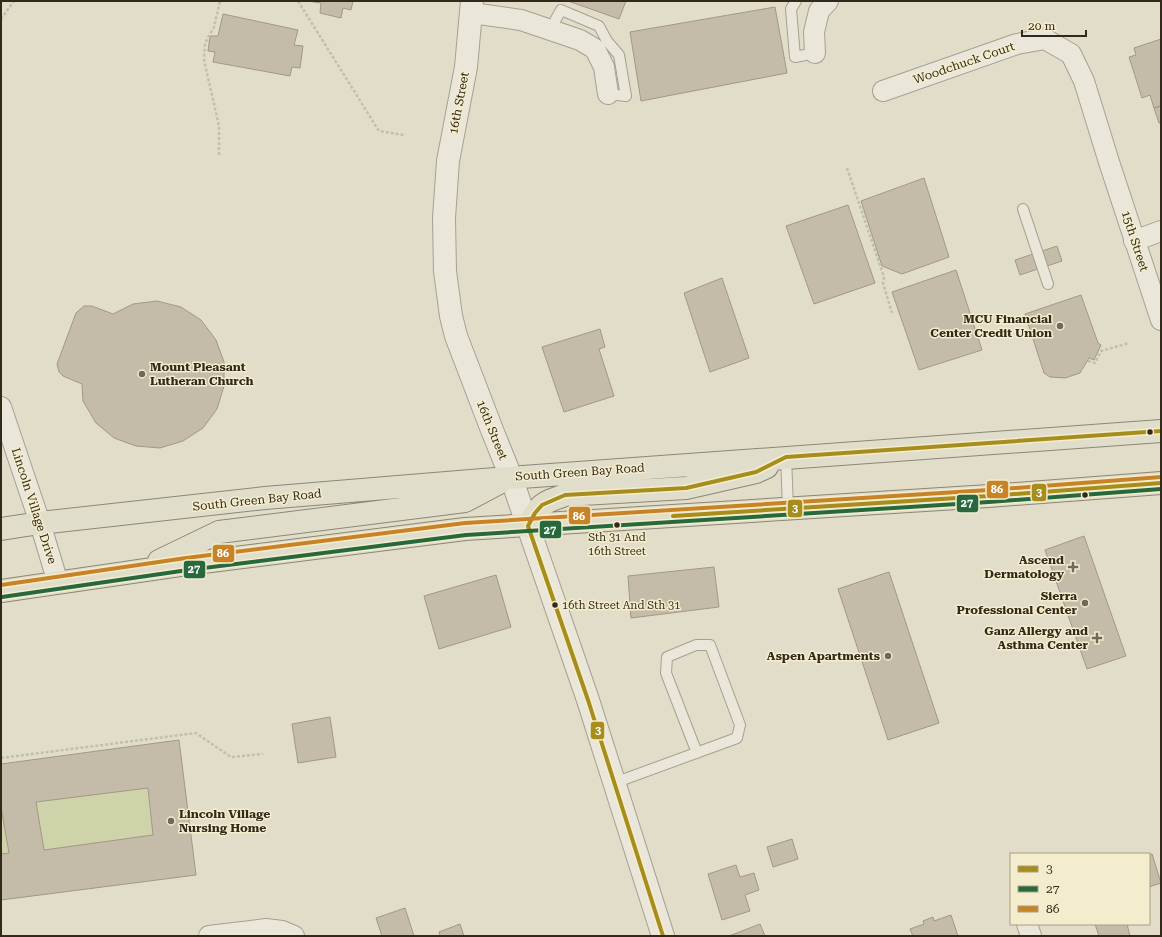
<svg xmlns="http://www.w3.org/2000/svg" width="1162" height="937" viewBox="0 0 1162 937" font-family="'Roboto Serif',serif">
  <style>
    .green { fill: #ced3aa }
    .building { fill: #c5bba9; stroke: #a19888; fill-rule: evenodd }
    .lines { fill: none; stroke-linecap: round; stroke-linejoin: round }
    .service-casing { stroke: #a6a092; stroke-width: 12 }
    .minor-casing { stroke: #a6a092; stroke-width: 22 }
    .tertiary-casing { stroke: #a6a092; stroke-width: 24 }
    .primary-casing { stroke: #8c8678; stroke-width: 24 }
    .path { stroke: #c2beb2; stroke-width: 2.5; stroke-dasharray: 3 2; stroke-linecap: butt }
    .service { stroke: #eae6da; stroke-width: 10 }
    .minor { stroke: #eae6da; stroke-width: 20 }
    .tertiary { stroke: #eae6da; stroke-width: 22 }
    .primary { stroke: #e1ddcb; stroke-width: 22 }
    .bus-1-casing { stroke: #f4edcd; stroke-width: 7 }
    .bus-2-casing { stroke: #f4edcd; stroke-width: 7 }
    .bus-3-casing { stroke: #f4edcd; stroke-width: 7 }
    .bus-1 { stroke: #a68d1e; stroke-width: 4 }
    .bus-2 { stroke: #27693d; stroke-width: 4 }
    .bus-3 { stroke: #c98327; stroke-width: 4 }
    .poi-dot { fill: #706858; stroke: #f4edcd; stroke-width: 1.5 }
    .bus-dot { fill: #33291b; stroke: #f4edcd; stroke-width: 1.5 }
    .labels { text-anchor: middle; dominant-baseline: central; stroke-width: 3; stroke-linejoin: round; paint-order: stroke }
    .bus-label { font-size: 11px; fill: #33291b; stroke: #f4edcd }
    .street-label { font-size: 12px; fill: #33291b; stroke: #f4edcd }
    .poi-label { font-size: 12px; font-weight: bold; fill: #33291b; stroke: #f4edcd; text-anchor: end }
    .line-badge { stroke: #f4edcd; stroke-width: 1.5 }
    .badge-label { font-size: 11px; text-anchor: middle; font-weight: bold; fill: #fff }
  </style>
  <rect width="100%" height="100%" fill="#e2ddc8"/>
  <path class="green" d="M148,788L153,835L44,850L36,802Z
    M1,807L9,853L1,854Z"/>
  <path class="building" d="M307,1H353L351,10L343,8L341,18L320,13L321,3Z
    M568,1H626L619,19Z
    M775,7L787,73L641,101L630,32Z
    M223,14L298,30L294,45L303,46L300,68L292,67L290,76L213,62L215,52L208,51L210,36H218Z
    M1161,39V106L1154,108L1150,95L1142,98L1129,57L1136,55L1134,48Z
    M1161,106V123H1159L1154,108Z
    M924,178L949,257L902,274L882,266L861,201Z
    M848,205L875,283L814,304L786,226Z
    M1057,246L1062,261L1020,275L1015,260Z
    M956,270L982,350L919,370L892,292Z
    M722,278L749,358L710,372L684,293Z
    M1081,295L1098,343L1101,345L1094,360L1089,358L1080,373L1065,378L1050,377L1044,373L1025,314Z
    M157,301L181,307L201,320L216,340L224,362V386L217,409L203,428L183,441L160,448L136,446L114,438L96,423L83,401L82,384L63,376L59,372L57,364L76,313L84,306H92L113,314L133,304Z
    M600,329L605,347L599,349L614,396L564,412L542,347Z
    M1084,536L1126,656L1087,669L1045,550Z
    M714,567L719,607L631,618L628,576Z
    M889,572L939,723L888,740L838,589Z
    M496,575L511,627L439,649L424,596Z
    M330,717L336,757L298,763L292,724Z
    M179,740L196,875L1,900V854L9,853L1,807V764ZM148,788L153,835L44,850L36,802Z
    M792,839L798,859L773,867L767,847Z
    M1152,854L1161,883L1149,887V855Z
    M736,865L740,877L754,873L759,890L745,895L750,911L722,920L708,874Z
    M405,908L414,936H382L376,918Z
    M951,915L958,936H913L910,929L924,924L923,921L933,917L934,921Z
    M460,924L464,936H440L439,932Z
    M760,924L765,936H729Z
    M1095,924H1127L1130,936H1099Z"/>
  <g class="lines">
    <g class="service-casing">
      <path id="service" d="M796,1L791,9L795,57L815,53
        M550,30L561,10L599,26L607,41L619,55L626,96L608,94
        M1023,209L1048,284
        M786,457L788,509
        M614,783L737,738L740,725L710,645H696L667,657L666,673L697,753"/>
    </g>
    <g class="minor-casing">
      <path id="minor" d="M472,13L521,20L580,40L595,49L604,67L608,94
        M815,53L814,32L819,11L828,1
        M883,91L1017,44L1045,39L1071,54L1084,81L1109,162L1161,320
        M1134,241L1161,231
        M1,407L40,523L58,583
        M1027,924L1031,936
        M209,936L266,929L282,931L294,936"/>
    </g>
    <g class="tertiary-casing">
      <path id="tertiary" d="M472,1L466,67L448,161L444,218L445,271L451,316L456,336L492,430L511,477L588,700L663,936"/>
    </g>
    <g class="primary-casing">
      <path id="primary" d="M528,526C539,504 542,503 565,495L686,488L756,472L767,467
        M1,529L40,523L265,498L495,479L1161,431
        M159,561L219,532L465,501L501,482
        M1,591L187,564L465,529L989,496L1161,483"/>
    </g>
    <path class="path" d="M298,1L379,131L404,135
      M1,19L14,1
      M219,155V126L204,60L205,43L214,27L220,1
      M847,168L884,277L883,283L892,313
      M1088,361L1095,363L1101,351L1129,343
      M1,758L196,733L231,757L263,754"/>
    <use href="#service" class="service"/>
    <use href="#minor" class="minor"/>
    <use href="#tertiary" class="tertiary"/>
    <use href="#primary" class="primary"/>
    <g class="bus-1-casing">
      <path id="bus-1" d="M673,516L989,496L1161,483
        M528,526L535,513L542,505L565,495L686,488L756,472L786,457L1161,431
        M528,526L588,700L663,936"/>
    </g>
    <g class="bus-2-casing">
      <path id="bus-2" d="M2,597L188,570L466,535L989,502L1161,489"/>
    </g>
    <g class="bus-3-casing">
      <path id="bus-3" d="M1,585L186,558L465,523L989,490L1161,477"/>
    </g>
    <use href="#bus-1" class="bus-1"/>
    <use href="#bus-2" class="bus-2"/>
    <use href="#bus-3" class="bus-3"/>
  </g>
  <g class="poi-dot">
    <circle cx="1060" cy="326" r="4"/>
    <circle cx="142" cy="374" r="4"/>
    <path d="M1071 561h4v4h4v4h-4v4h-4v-4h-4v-4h4z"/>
    <circle cx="1085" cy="603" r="4"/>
    <path d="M1095 632h4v4h4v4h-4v4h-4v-4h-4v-4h4z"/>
    <circle cx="888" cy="656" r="4"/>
    <circle cx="171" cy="821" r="4"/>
  </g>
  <g class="bus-dot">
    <circle cx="1150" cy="432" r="3.5"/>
    <circle cx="1085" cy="495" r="3.5"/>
    <circle cx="617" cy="525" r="3.5"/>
    <circle cx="555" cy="605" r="3.5"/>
  </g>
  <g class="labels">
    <g class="bus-label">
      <text x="617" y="537">Sth 31 And<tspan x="617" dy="14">16th Street</tspan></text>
      <text x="562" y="605" text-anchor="start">16th Street And Sth 31</text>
    </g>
    <g class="street-label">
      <text transform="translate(964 63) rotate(-19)">Woodchuck Court</text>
      <text transform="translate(459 103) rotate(-79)">16th Street</text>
      <text transform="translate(1135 241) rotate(72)">15th Street</text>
      <text transform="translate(492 430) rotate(68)">16th Street</text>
      <text transform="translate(580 472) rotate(-4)">South Green Bay Road</text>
      <text transform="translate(257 500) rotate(-6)">South Green Bay Road</text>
      <text transform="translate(34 506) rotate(72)">Lincoln Village Drive</text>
    </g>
    <g class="poi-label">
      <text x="1052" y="319">MCU Financial<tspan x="1052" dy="14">Center Credit Union</tspan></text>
      <text x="150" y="367" text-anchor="start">Mount Pleasant<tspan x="150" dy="14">Lutheran Church</tspan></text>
      <text x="1064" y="560">Ascend<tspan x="1064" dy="14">Dermatology</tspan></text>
      <text x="1077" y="596">Sierra<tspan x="1077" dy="14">Professional Center</tspan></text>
      <text x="1088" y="631">Ganz Allergy and<tspan x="1088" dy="14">Asthma Center</tspan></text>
      <text x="880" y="656">Aspen Apartments</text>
      <text x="179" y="814" text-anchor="start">Lincoln Village<tspan x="179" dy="14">Nursing Home</tspan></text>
    </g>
  </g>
  <g class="line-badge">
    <rect x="986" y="480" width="23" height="19" rx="4" fill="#c98327"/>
    <rect x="1031" y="483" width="16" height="19" rx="4" fill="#a68d1e"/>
    <rect x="956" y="494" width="23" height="19" rx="4" fill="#27693d"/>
    <rect x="787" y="499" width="16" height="19" rx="4" fill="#a68d1e"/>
    <rect x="568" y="506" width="23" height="19" rx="4" fill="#c98327"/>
    <rect x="539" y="520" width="23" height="19" rx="4" fill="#27693d"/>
    <rect x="212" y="544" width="23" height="19" rx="4" fill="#c98327"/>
    <rect x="183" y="560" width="23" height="19" rx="4" fill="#27693d"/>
    <rect x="590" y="721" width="15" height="19" rx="4" fill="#a68d1e"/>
  </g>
  <g class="badge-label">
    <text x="997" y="493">86</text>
    <text x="1039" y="496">3</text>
    <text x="967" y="507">27</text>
    <text x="795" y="512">3</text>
    <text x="579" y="520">86</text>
    <text x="550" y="534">27</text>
    <text x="223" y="557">86</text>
    <text x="194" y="573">27</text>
    <text x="598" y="734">3</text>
  </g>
  <rect width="1162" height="937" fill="none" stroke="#33291b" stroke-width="4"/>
  <rect x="1010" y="853" width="140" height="72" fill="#f4edcd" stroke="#a79f86"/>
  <rect x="1018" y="866" width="20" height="6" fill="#a68d1e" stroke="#a79f86"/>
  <text x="1046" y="873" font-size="12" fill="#33291b">3</text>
  <rect x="1018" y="886" width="20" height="6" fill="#27693d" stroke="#a79f86"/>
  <text x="1046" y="893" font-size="12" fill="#33291b">27</text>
  <rect x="1018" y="906" width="20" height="6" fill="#c98327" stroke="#a79f86"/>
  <text x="1046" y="913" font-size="12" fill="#33291b">86</text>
  <path d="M1022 30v6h64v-6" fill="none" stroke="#33291b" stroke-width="2"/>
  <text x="1028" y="30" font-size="12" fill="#33291b" stroke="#f4edcd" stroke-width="3" paint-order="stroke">20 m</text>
</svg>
